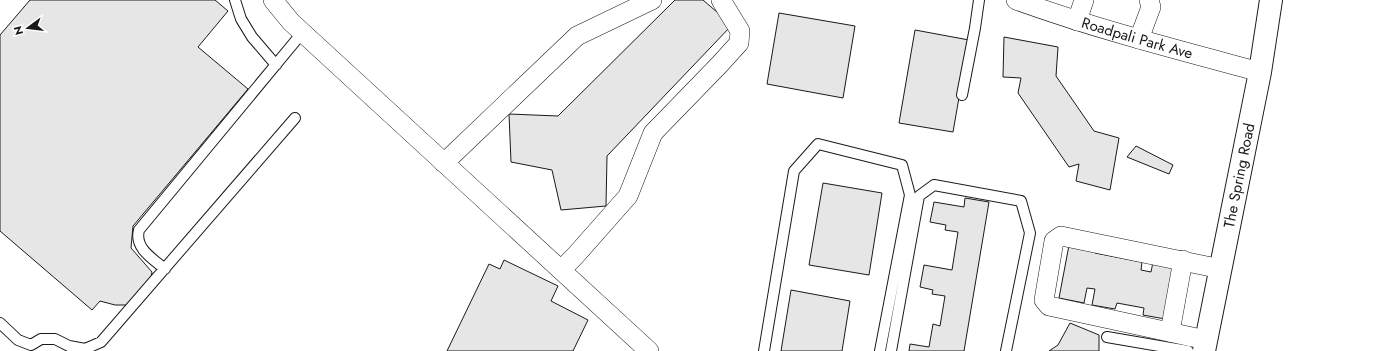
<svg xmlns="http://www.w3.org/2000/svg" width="1383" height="351" viewBox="0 0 1383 351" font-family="Jost,sans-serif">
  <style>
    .building { fill: #e6e6e6; stroke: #1a1a1a }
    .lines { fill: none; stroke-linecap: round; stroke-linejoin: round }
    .lane-casing { stroke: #1a1a1a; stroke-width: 12 }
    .street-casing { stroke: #1a1a1a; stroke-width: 20 }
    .secondary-casing { stroke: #1a1a1a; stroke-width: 24 }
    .lane { stroke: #fff; stroke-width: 10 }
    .street { stroke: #fff; stroke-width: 19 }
    .secondary { stroke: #fff; stroke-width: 22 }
    .labels { text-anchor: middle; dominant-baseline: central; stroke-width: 3; stroke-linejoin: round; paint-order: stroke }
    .street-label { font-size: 15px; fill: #1a1a1a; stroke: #fff }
  </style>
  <rect width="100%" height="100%" fill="#fff"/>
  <path class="building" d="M30,0H215L228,11L198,47L248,89L133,226L131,248L152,272L150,282L138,298L126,305H115L100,301L92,310L0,231V35Z
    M675,0H703L732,25L607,156L606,206L561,210L552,170L511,162L509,114L558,116Z
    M779,13L855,26L843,98L767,84Z
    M915,30L969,40L953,132L899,123Z
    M1004,37L1058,47L1056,76L1094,131L1119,138L1110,190L1076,181L1079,164L1069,167L1018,93L1021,78L1003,77Z
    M1136,146L1173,165L1169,174L1127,157Z
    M823,183L882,193L869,275L809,265Z
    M965,198L989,202L964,351H909L910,344L929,347L933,324L940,326L945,296L932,294L933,290L920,287L924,265L952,270L958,232L945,230L946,225L930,222L934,202L964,207Z
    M1070,240L1096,245L1095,253L1142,262L1141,270L1151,272L1154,257L1176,261L1165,319L1143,315L1144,308L1117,303L1115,309L1092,305L1095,289L1087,288L1084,303L1059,298Z
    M504,260L558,286L551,301L588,320L573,351H447L489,264L500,269Z
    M791,290L850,301L842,351H781Z
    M1070,323L1099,335V351H1049L1058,345Z"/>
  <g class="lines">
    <g class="lane-casing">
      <path id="lane" d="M235,0L241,19L252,37L276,65
        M962,95L975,28L979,0
        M165,269C153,259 134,248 139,230L302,33
        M0,323L18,340L31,345L41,339H55L69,346L85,349L101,342L295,118
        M1107,337L1188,351
        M764,351L794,171L818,144L902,165L910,195L880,351
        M891,351L919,196L934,185L1021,201L1030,233L1006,351"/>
    </g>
    <g class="street-casing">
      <g id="street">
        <path d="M273,0L291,22L649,351"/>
        <path id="s1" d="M1016,0C1096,29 1178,50 1260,72"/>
        <path d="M1077,21L1084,0"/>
        <path d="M1139,39L1151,7L1149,0"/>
        <path d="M444,163L577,36L652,0"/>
        <path d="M561,270L575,256L628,196L653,133L720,64L739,43L740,31L721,0"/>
        <path d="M1170,332L1183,260"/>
        <path d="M1206,340L1049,306L1044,300L1054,241L1061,236L1221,269"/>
      </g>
    </g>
    <g class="secondary-casing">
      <g id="secondary">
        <path id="s2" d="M1204,351L1260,72L1271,0"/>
      </g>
    </g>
    <use href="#lane" class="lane"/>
    <use href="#street" class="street"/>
    <use href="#secondary" class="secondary"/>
  </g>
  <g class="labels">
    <g class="street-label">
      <text stroke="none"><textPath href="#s1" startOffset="127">Roadpali Park Ave</textPath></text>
      <text stroke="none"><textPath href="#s2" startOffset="179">The Spring Road</textPath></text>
    </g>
  </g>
  <g transform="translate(28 28) rotate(255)" stroke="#ffffff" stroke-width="3" paint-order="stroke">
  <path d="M0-3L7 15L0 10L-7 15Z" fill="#1a1a1a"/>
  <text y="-6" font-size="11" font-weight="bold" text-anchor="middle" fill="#1a1a1a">N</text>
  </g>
</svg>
